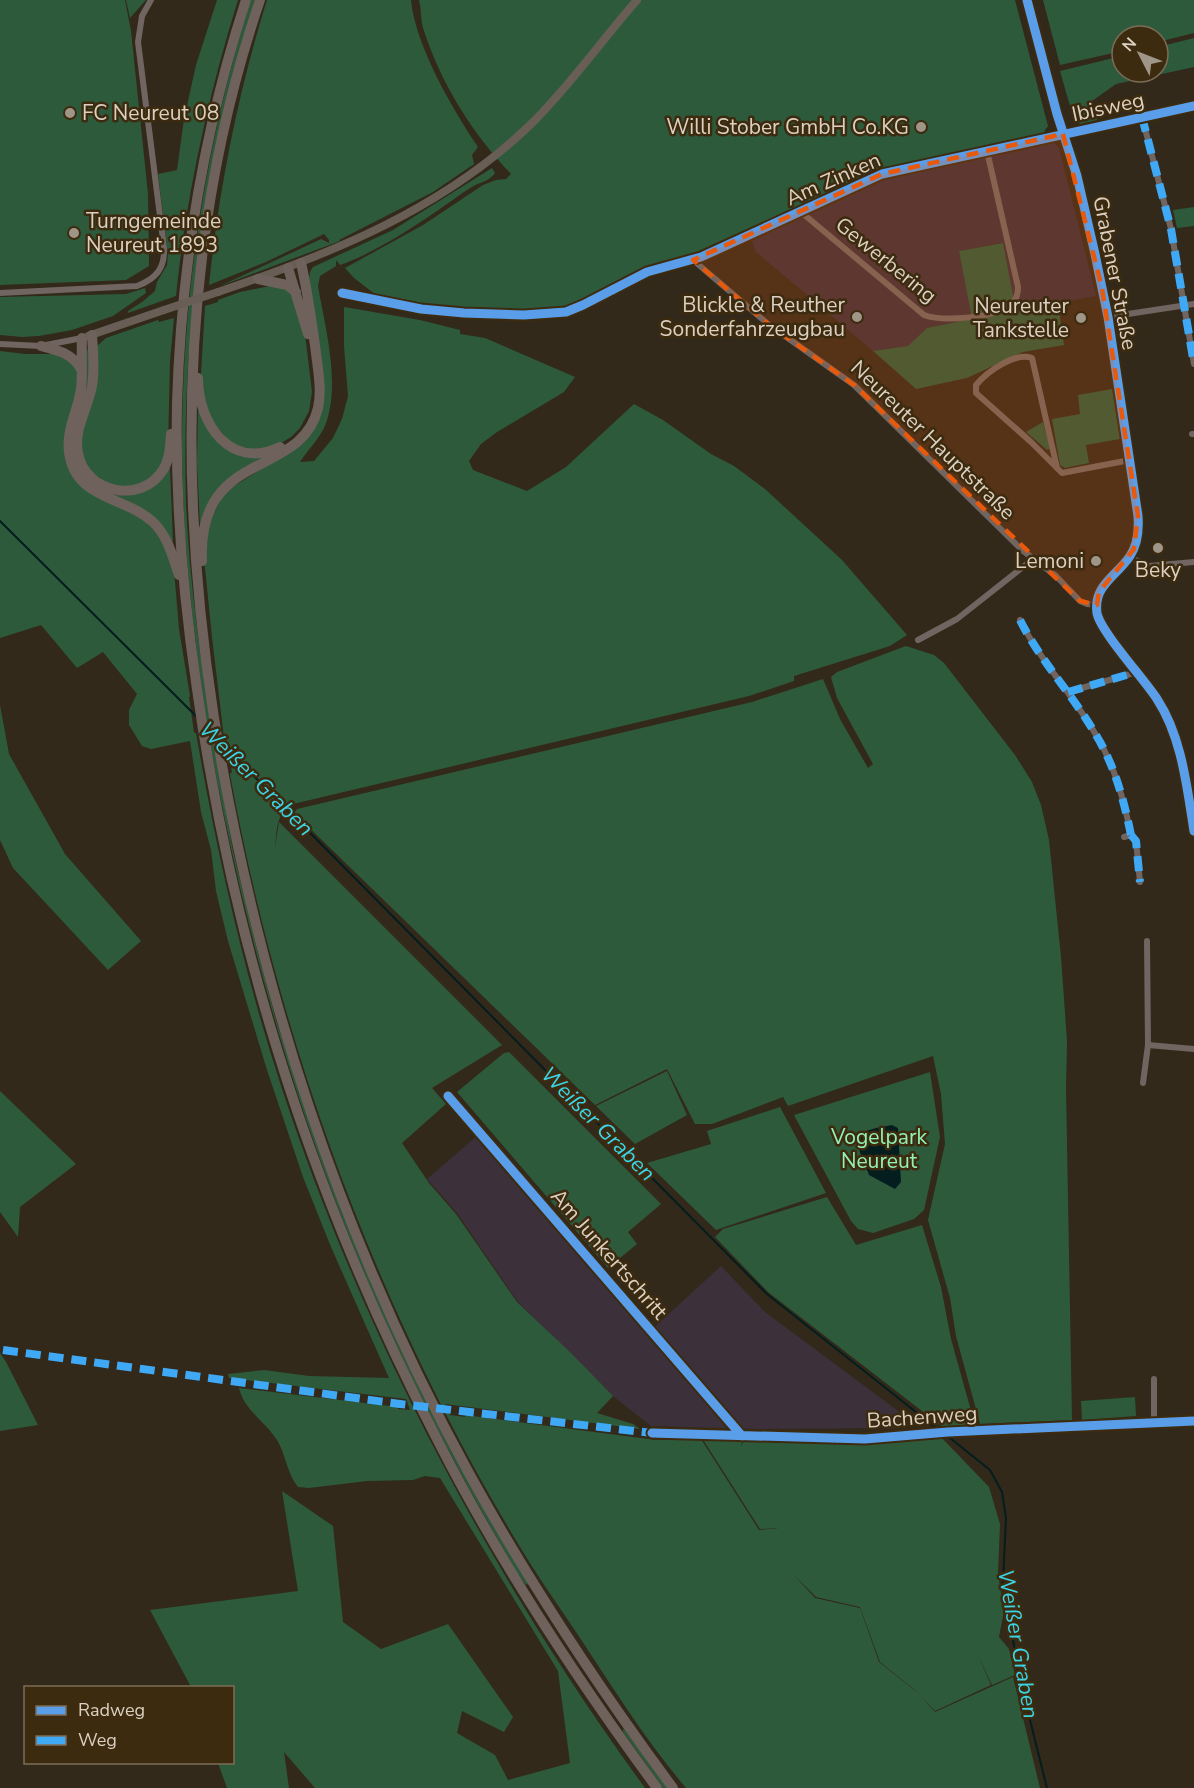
<svg xmlns="http://www.w3.org/2000/svg" width="1194" height="1788" viewBox="0 0 1194 1788" font-family="'Nunito Sans',sans-serif">
  <style>
    .commercial { fill: #3c303a }
    .green { fill: #2e5a3c }
    .water { fill: #041d1f }
    .lines { fill: none; stroke-linecap: round; stroke-linejoin: round }
    .stream { stroke: #041d1f; stroke-width: 2 }
    .minor { stroke: #706561; stroke-width: 6 }
    .tertiary { stroke: #706561; stroke-width: 8 }
    .secondary { stroke: #695e56; stroke-width: 8 }
    .trunk { stroke: #6f625c; stroke-width: 10 }
    .secondary-bridge { stroke: #695e56; stroke-width: 8 }
    .quiet { stroke: #3fa9f5; stroke-width: 8; stroke-dasharray: 15 8; stroke-linecap: butt }
    .cycleway-casing { stroke: #3d2b10; stroke-width: 13 }
    .cycleway { stroke: #5a9eea; stroke-width: 9 }
    .marked { fill: #e8590c; fill-opacity: 0.2; stroke: #e8590c; stroke-width: 4.5; stroke-dasharray: 12 8; stroke-linejoin: round }
    .poi-dot { fill: #a09687; stroke: #3d2b10; stroke-width: 2 }
    .labels { text-anchor: middle; dominant-baseline: central; stroke-width: 5; stroke-linejoin: round; paint-order: stroke }
    .street-label { font-size: 21px; fill: #dbd0c1; stroke: #3d2b10 }
    .poi-label { font-size: 21px; fill: #dbd0c1; stroke: #3d2b10; text-anchor: end }
    .park-label { font-size: 21px; fill: #92f1b4; stroke: #3d2b10 }
    .water-label { font-size: 22px; font-style: italic; fill: #3ad4e6; stroke: #3d2b10 }
  </style>
  <rect width="100%" height="100%" fill="#32291a"/>
  <path class="commercial" d="M1017,9L1045,131L1059,148L1096,296L1016,311L1002,243L959,251L972,319L927,328L908,346L873,351L756,252L749,233L789,218L737,78Z
    M478,1135L648,1333L721,1266L765,1312L905,1416L895,1428L758,1429L651,1426L614,1397L518,1302L457,1213L427,1179Z"/>
  <path class="green" d="M0,0H125L131,31L148,194L149,266L126,280L0,285Z
    M126,0H146L130,18Z
    M217,0H238C208,96 186,196 176,296L128,313V311L142,302L155,291L157,282L167,265L168,254L158,174L177,170L184,119L196,65Z
    M251,0H255C205,163 181,331 186,502C189,578 200,653 211,728L207,725C194,636 183,547 182,457C181,303 204,147 251,0Z
    M267,0H411C415,45 453,110 478,147L472,155L474,164L433,192L339,240L340,241L220,286L317,241L321,239L329,243V240L324,234L266,262L209,285C219,188 238,93 267,0Z
    M419,0H1015L1048,126L1041,136L876,173L700,253L647,269L582,302L568,306L550,309L465,310L380,298L354,278L345,268L423,225L483,185L496,180L506,179L511,174C472,133 442,85 424,31C420,19 422,12 419,0Z
    M1043,0H1194V33L1158,42V36H1122V51L1060,65Z
    M1194,38V67L1116,84L1092,101L1097,120L1080,124L1070,106L1060,71L1122,56V72H1158V47Z
    M492,168L495,173C490,181 480,182 472,187C460,194 449,203 437,211C409,230 372,254 340,265L336,260V266L320,276L318,286C325,328 342,387 324,428C318,440 307,451 300,462L314,461L333,438L342,419L348,396L344,346V307L420,320L460,330V334L485,338L575,377L564,392L497,432L481,444L469,461L473,470L527,491L566,467L634,404L663,420L711,454L734,466L765,489L842,560L907,635L890,646L794,676V681L749,696L293,804C276,811 277,831 275,847L279,822L502,1045L432,1088L446,1104L402,1143L429,1183L456,1214L517,1302L571,1353L613,1396L597,1413L633,1424L640,1429L445,1404L450,1415L465,1417V1415L656,1440L701,1439L759,1530L779,1528L760,1529L702,1438L743,1439L741,1446L745,1439L833,1442L835,1447L834,1442L940,1436L989,1487L1000,1524L998,1574L1004,1611L999,1637L1009,1649L1015,1675L992,1685L978,1655L991,1685L935,1711L916,1691L880,1662L860,1607L816,1597L794,1575L815,1598L860,1608L879,1662L918,1693L935,1712L1013,1677L1040,1788H686C647,1742 615,1691 582,1641C559,1606 535,1573 514,1537C374,1303 279,1041 230,774L232,772L226,738H224L212,637L204,558L208,524L225,492L286,453L318,418L309,280L310,272L313,267L393,230Z
    M1194,207V226L1177,228L1173,210Z
    M1003,243L1016,311L1058,303L1064,345L1023,352L967,378L916,389L873,351L908,346L927,328L972,319L959,251Z
    M270,286L282,287L295,296L305,334L312,392L309,411L300,428L291,437L276,446L253,450L231,443L207,416L201,374L205,306L218,302V300L240,292Z
    M145,288L146,293L113,316L72,330L39,336L22,337L0,335V297L126,294Z
    M174,318L170,361L168,447L158,472L137,487L110,486L87,468L80,449L97,346L106,338L158,320L159,322Z
    M87,348C102,395 43,455 99,489C116,499 141,497 155,484C161,479 165,471 170,467L173,542C165,529 154,517 141,509C106,489 65,489 73,433C74,421 80,409 83,397C87,381 81,362 87,348Z
    M0,351L25,354H58L64,355L78,370L70,467L143,519L160,536L174,570L179,629L190,696L189,697L194,733H196C217,854 244,973 282,1089C365,1340 490,1575 645,1788H315L284,1752L289,1788H227L218,1763L232,1762V1688L191,1687L150,1610L298,1591L282,1491L333,1526L343,1622L381,1649L448,1624L513,1717L504,1732L462,1711L457,1733L495,1755L508,1780L570,1763L558,1671L440,1478L425,1476L413,1480L367,1481L309,1488L298,1487C287,1474 286,1455 277,1440C265,1421 244,1410 239,1388L398,1407V1409L410,1410L406,1399L229,1378L228,1374L264,1370L309,1376L389,1378L331,1247L303,1177L267,1070L228,941L216,891L211,850L201,812L190,741L151,749L142,746L129,725V710L137,694L103,652L77,668L41,625L0,638Z
    M1112,389L1120,439L1086,445L1089,463L1065,468L1060,465L1052,419L1080,414L1078,395Z
    M198,410L210,433L266,456L246,467L200,526L197,463Z
    M1043,422L1050,449L1047,450L1026,432Z
    M906,646L934,655L944,663L1015,755L1032,782L1041,805L1049,840L1061,957L1067,1041L1066,1088L1072,1420L980,1424L956,1336L950,1298L928,1220L945,1144L941,1094L933,1056L788,1106L783,1097L712,1124H695L667,1069L595,1105L294,813L297,809L752,702L823,679L840,719L868,768L873,764L837,698L831,677L837,672Z
    M0,705L9,754L65,854L141,941L108,970L13,868L0,840Z
    M210,743L214,746L233,851L258,953L276,1020L344,1217L528,1583L526,1585C517,1575 510,1559 502,1547C484,1515 466,1484 449,1451C330,1228 255,991 210,743Z
    M509,1052L661,1204L628,1232L637,1244L608,1268L457,1092L504,1053Z
    M667,1071L687,1115L635,1144L596,1106Z
    M930,1072L940,1137L924,1210L914,1219L873,1233L858,1229L851,1221L794,1115Z
    M0,1091L76,1164L20,1207L18,1237L0,1212Z
    M780,1107L826,1193L716,1230L647,1163L711,1144L707,1131Z
    M827,1197L856,1245L922,1225L941,1287L951,1339L970,1407L972,1425L944,1428L768,1292L715,1237L723,1229Z
    M0,1353L6,1362L38,1425L0,1431Z
    M1135,1397L1136,1416L1082,1420L1081,1401Z
    M623,1729H624L667,1788H663L623,1732Z"/>
  <path class="water" d="M892,1125L898,1128L901,1182L895,1189L869,1175L856,1142C861,1128 879,1128 892,1125Z"/>
  <g class="lines">
    <path class="stream" d="M0,521L197,717
      M223,745L767,1294L940,1431
      M945,1434L990,1470L1002,1492L1006,1518L1003,1582L1020,1680L1047,1788"/>
    <path class="minor" d="M1142,117L1171,229L1194,364
      M801,212L924,315C943,322 997,318 1011,304C1017,300 1018,294 1018,287L987,151
      M693,260L768,324L854,385L1022,550L1056,576L1080,601L1087,604L1097,605
      M0,293L137,286C156,279 165,268 164,248L138,42L142,16L151,0
      M342,293L421,309L464,313L524,315L566,312L583,305L647,272L701,257L882,174L1194,106
      M1108,317L1194,304
      M0,344L41,346L82,338
      M1192,434H1194
      M1057,468L1032,358C1014,352 987,372 976,385V393L1031,442L1062,473L1130,460
      M1129,557L1149,566L1194,562
      M1020,620C1041,662 1073,695 1096,735C1115,766 1124,801 1131,835L1124,837
      M918,640L957,619L1033,559
      M1068,692L1137,672
      M1131,835L1136,841L1140,882
      M1147,941L1148,1045
      M1143,1083L1148,1045L1194,1049
      M448,1096L742,1436
      M1154,1379V1422
      M652,1433L865,1439L948,1432L1194,1421"/>
    <path class="tertiary" d="M1027,0L1057,114L1077,176L1095,254L1108,317L1138,516C1139,530 1138,544 1130,556C1117,576 1093,585 1097,613C1100,631 1145,680 1157,699C1182,737 1187,788 1194,831"/>
    <path class="secondary" d="M218,292C331,254 443,209 530,125C569,87 601,41 637,0
      M88,336L164,310"/>
    <path class="trunk" d="M246,0C204,129 181,268 177,404C175,499 183,595 197,689C234,952 316,1206 438,1441C500,1563 576,1678 657,1788
      M260,0C181,232 177,478 214,718C256,982 341,1241 470,1475C530,1584 599,1688 673,1788
      M288,268L308,334
      M258,279L287,285L296,292
      M92,335C93,352 95,369 92,386C88,408 73,430 78,453C85,493 141,505 163,470C170,459 170,446 171,434
      M82,338C81,355 83,372 81,389C78,410 66,430 69,452C75,500 125,496 153,522C169,538 172,556 179,575
      M41,346C57,350 72,353 81,369
      M198,378C198,423 230,471 280,447
      M202,561C197,447 301,480 318,408C322,390 318,371 316,353C312,323 308,293 301,263"/>
    <path class="secondary-bridge" d="M164,310L218,292"/>
    <path class="quiet" d="M1142,117L1171,229L1194,364
      M1020,620C1041,662 1073,695 1096,735C1115,766 1124,801 1131,835L1124,837
      M1068,692L1137,672
      M1131,835L1136,841L1140,882
      M3,1350L400,1404L652,1433"/>
    <g class="cycleway-casing">
      <path id="cycleway" d="M1027,0L1057,114L1077,176L1095,254L1108,317L1138,516C1139,530 1138,544 1130,556C1117,576 1093,585 1097,613C1100,631 1145,680 1157,699C1182,737 1187,788 1194,831
        M342,293L421,309L464,313L524,315L566,312L583,305L647,272L701,257L882,174L1194,106
        M448,1096L742,1436
        M652,1433L865,1439L948,1432L1194,1421"/>
    </g>
    <use href="#cycleway" class="cycleway"/>
  </g>
  <path class="marked" d="M1063,134L1102,288L1138,516L1134,549L1099,592L1097,605L1080,601L854,385L768,324L693,260L882,174Z"/>
  <g class="poi-dot">
    <circle cx="70" cy="113" r="6"/>
    <circle cx="921" cy="127" r="6"/>
    <circle cx="74" cy="233" r="6"/>
    <circle cx="857" cy="317" r="6"/>
    <circle cx="1081" cy="318" r="6"/>
    <circle cx="1158" cy="548" r="6"/>
    <circle cx="1096" cy="561" r="6"/>
  </g>
  <g class="labels">
    <g class="street-label">
      <text transform="translate(1108 107) rotate(-12)">Ibisweg</text>
      <text transform="translate(833 179) rotate(-24)">Am Zinken</text>
      <text transform="translate(886 260) rotate(39)">Gewerbering</text>
      <text transform="translate(1115 273) rotate(79)">Grabener Straße</text>
      <text transform="translate(933 440) rotate(44)">Neureuter Hauptstraße</text>
      <text transform="translate(609 1254) rotate(49)">Am Junkertschritt</text>
      <text transform="translate(922 1417) rotate(-4)">Bachenweg</text>
    </g>
    <g class="poi-label">
      <text x="82" y="113" text-anchor="start">FC Neureut 08</text>
      <text x="909" y="127">Willi Stober GmbH Co.KG</text>
      <text x="86" y="221" text-anchor="start">Turngemeinde<tspan x="86" dy="24">Neureut 1893</tspan></text>
      <text x="845" y="305">Blickle &amp; Reuther<tspan x="845" dy="24">Sonderfahrzeugbau</tspan></text>
      <text x="1069" y="306">Neureuter<tspan x="1069" dy="24">Tankstelle</tspan></text>
      <text x="1084" y="561">Lemoni</text>
      <text x="1158" y="570" text-anchor="middle">Beky</text>
    </g>
    <g class="park-label">
      <text x="879" y="1137">Vogelpark<tspan x="879" dy="24">Neureut</tspan></text>
    </g>
    <g class="water-label">
      <text transform="translate(256 779) rotate(45)">Weißer Graben</text>
      <text transform="translate(598 1124) rotate(45)">Weißer Graben</text>
      <text transform="translate(1018 1644) rotate(80)">Weißer Graben</text>
    </g>
  </g>
  <rect x="24" y="1686" width="210" height="78" fill="#3d2b10" stroke="#7c6d57" stroke-width="1.5"/>
  <rect x="36" y="1706" width="30" height="9" fill="#5a9eea" stroke="#7c6d57" stroke-width="1.5"/>
  <text x="78" y="1716" font-size="18" fill="#dbd0c1">Radweg</text>
  <rect x="36" y="1736" width="30" height="9" fill="#3fa9f5" stroke="#7c6d57" stroke-width="1.5"/>
  <text x="78" y="1746" font-size="18" fill="#dbd0c1">Weg</text>
  <g transform="translate(1140 54) rotate(312)"><circle r="28" fill="#3d2b10" stroke="#7c6d57" stroke-width="1.5"/>
  <path d="M0-4.5L10 22L0 15L-10 22Z" fill="#a09687"/>
  <text y="-9" font-size="16" font-weight="bold" text-anchor="middle" fill="#dbd0c1">N</text>
  </g>
</svg>
